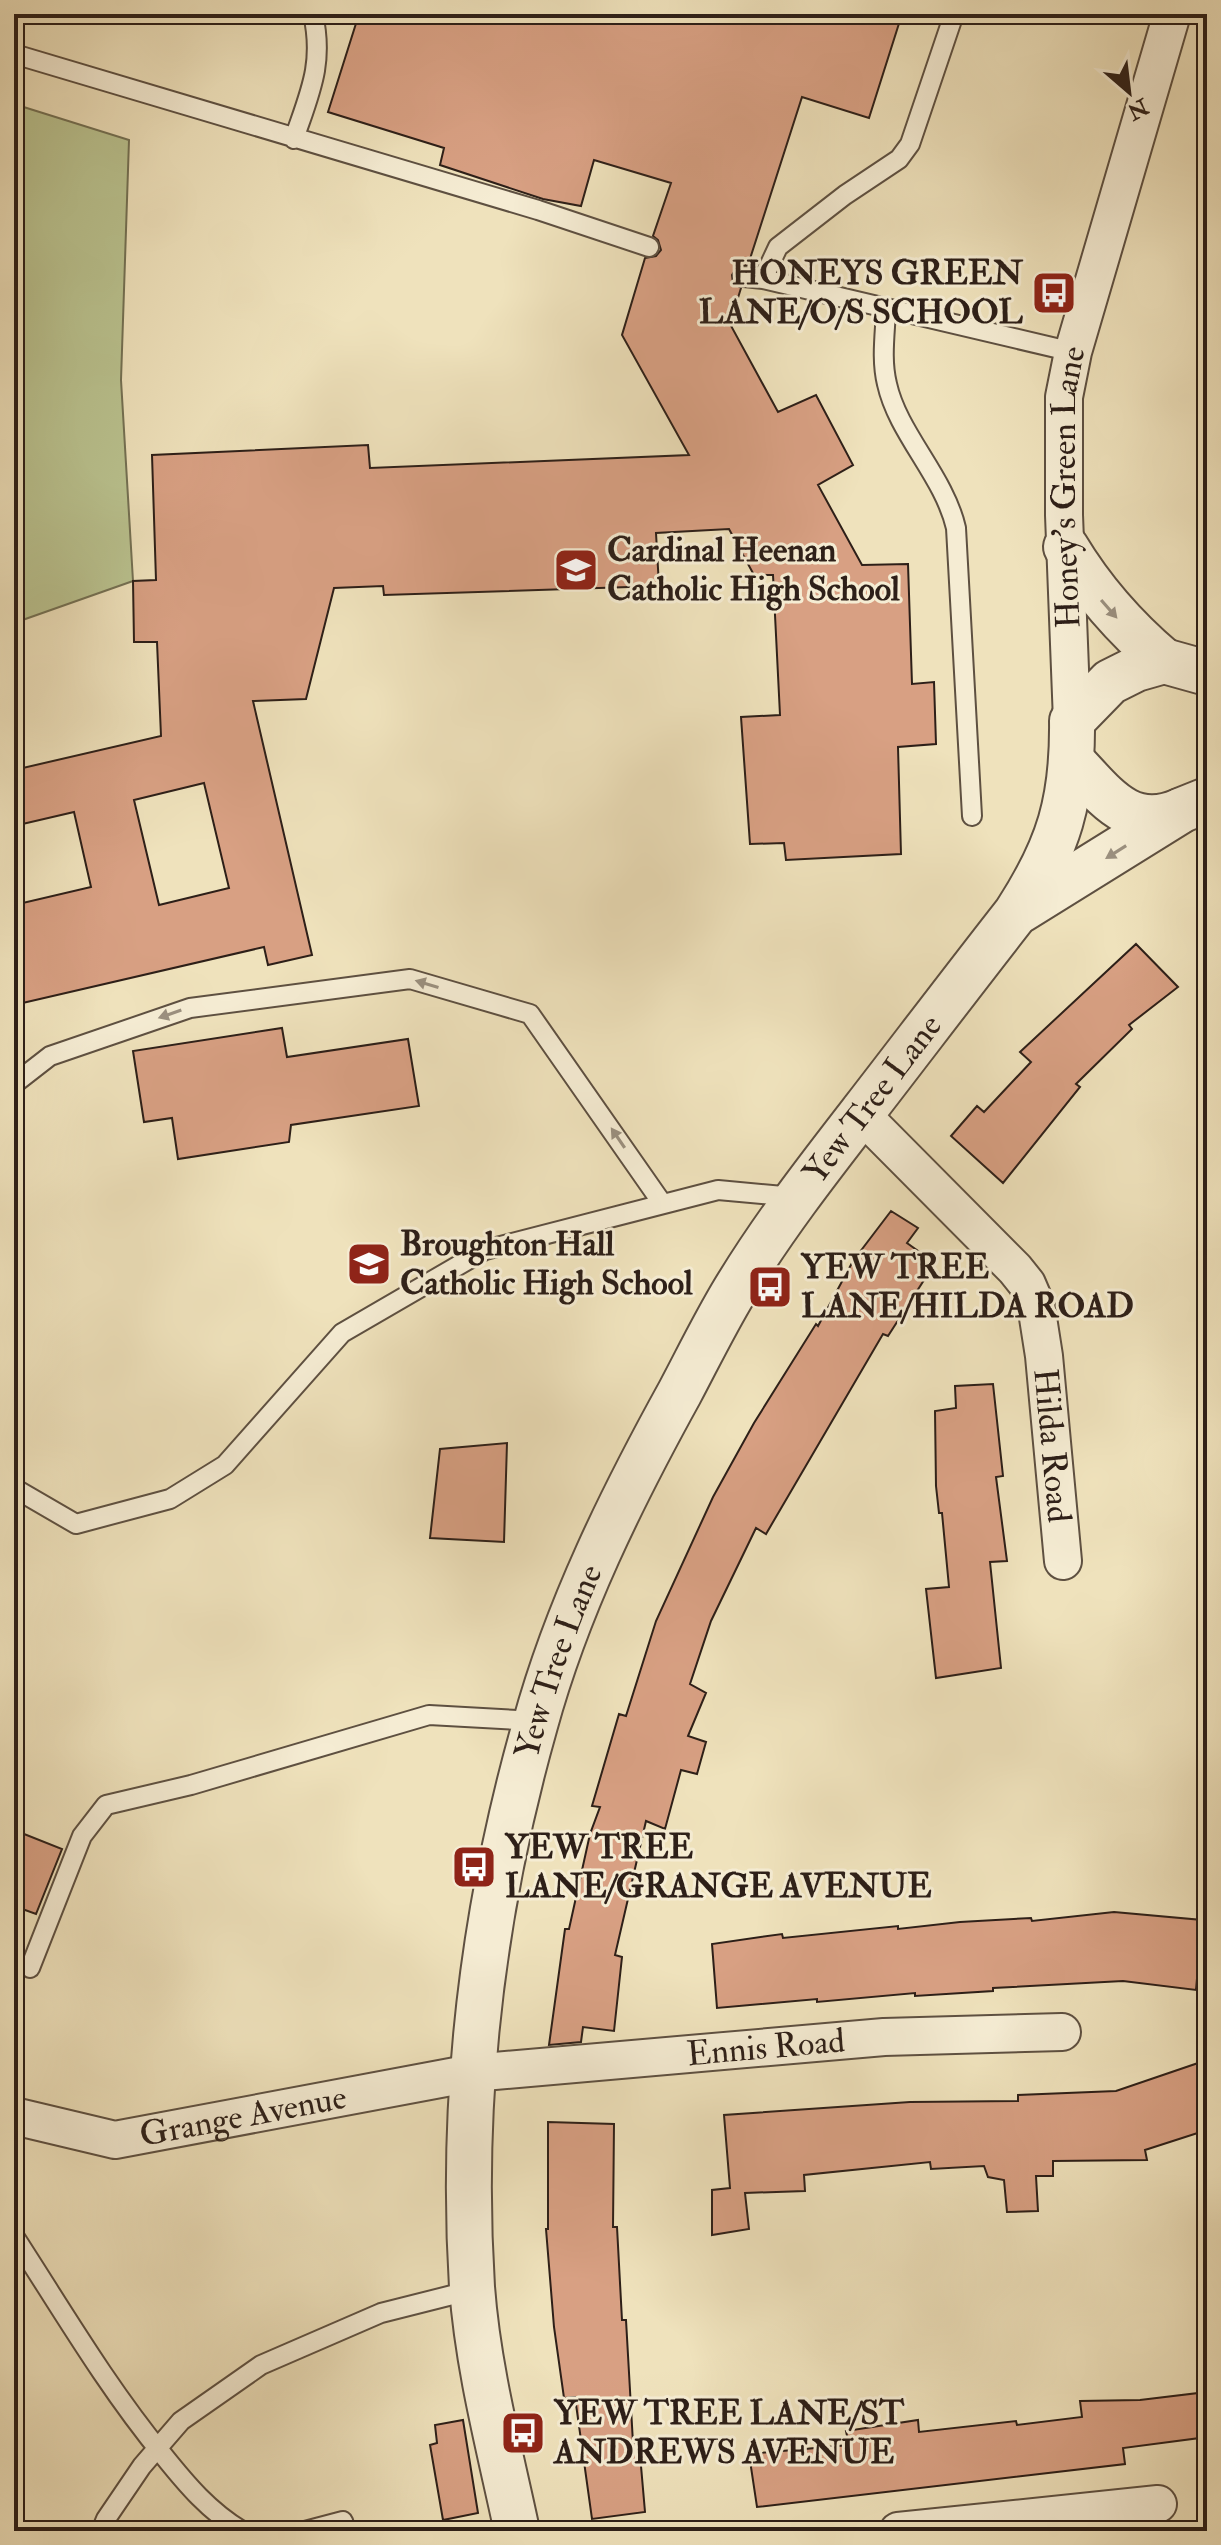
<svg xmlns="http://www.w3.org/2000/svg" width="1221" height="2545" viewBox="0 0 1221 2545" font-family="'IM FELL Double Pica',serif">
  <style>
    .green { fill: #bac390; stroke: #747154; stroke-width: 2 }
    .building { fill: #d8a083; stroke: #2d1f18; stroke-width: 2; fill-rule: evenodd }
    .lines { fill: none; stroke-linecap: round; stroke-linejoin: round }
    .service-casing { stroke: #5e5041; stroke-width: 22 }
    .minor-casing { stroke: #5e5041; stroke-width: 40 }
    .tertiary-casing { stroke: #5e5041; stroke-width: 48 }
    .service { stroke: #f5ecd3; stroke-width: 18 }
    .minor { stroke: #f5ecd3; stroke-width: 36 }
    .tertiary { stroke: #f5ecd3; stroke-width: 44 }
    .oneway { fill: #9b907f }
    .labels { text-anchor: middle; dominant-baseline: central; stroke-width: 6; stroke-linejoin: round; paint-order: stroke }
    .poi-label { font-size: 34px; font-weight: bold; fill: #2d1f18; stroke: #f5ecd3; text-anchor: start }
    .street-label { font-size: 34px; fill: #2d1f18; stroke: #f5ecd3 }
  </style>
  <rect width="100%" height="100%" fill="#efe2bc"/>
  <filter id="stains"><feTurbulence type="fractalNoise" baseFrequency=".0025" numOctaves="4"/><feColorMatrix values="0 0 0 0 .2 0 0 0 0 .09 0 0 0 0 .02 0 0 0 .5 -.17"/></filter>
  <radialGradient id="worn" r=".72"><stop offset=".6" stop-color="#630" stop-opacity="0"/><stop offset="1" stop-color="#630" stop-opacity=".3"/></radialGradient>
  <path class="green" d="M14,104L129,140L121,380L133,581L14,623Z"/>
  <path class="building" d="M359,14H902L869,118L802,97L748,265L738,266L732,275L733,283L741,288L730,324L778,412L816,395L853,465L818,485L862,565L908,564L912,684L934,682L936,744L898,747L901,854L786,860L784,843L750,844L741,717L780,715L773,575H754L729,529L656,533L659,586L384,595L383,586L334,588L306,699L253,701L312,955L268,965L264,947L14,1005V905L91,887L74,812L14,826V770L161,736L157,642H134L133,581L156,580L152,455L368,445L370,468L689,455L622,335L645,258L656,256L661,250L658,240L653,236L671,183L594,160L581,206L543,199L440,165L444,148L328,112ZM204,783L229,888L159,905L134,800Z
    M1136,944L1178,987L1129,1025L1132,1029L1076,1084L1080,1087L1003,1183L951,1136L977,1106L984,1112L1031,1062L1020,1052Z
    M282,1028L287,1057L408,1039L419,1106L291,1125L289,1142L178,1159L172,1118L144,1122L133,1051Z
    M891,1211L918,1228L907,1243L935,1263L888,1336L883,1334L766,1534L756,1528L711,1621L690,1684L706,1693L688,1736L706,1742L697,1774L681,1770L665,1829L646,1821L615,1955L622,1957L614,2031L583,2027L581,2042L549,2045L565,1929H569L590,1834L600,1807L592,1806L619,1714L626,1716L656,1621L713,1497L754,1423L816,1324L818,1326L853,1261Z
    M993,1384L1003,1476L996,1477L1007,1561L990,1562L1001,1668L936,1678L926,1589L949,1587L942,1513H939L936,1486L935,1411L956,1408L955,1386Z
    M507,1443L504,1542L430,1538L440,1449Z
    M14,1830L62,1849L36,1914L14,1906Z
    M1114,1912L1202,1920L1196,1990L1123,1981L993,1988V1991L915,1996V1993L817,2002V1999L717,2008L712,1944L782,1934L783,1938L898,1926V1929L960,1922L1031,1918L1032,1921Z
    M1207,2060V2130L1145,2150L1147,2160L1053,2161V2176H1036L1038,2211L1007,2212L1004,2180L988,2177L984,2166L931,2169L930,2162L804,2175L805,2191L745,2193L749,2229L712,2235V2190L730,2188L724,2115L910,2102L1018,2101V2095L1116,2091Z
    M548,2122L614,2124L613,2227H617L622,2320H626L633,2443H639L645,2512L592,2519L575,2397L564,2398L554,2327L546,2229H548Z
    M1207,2392V2437L1123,2448L1125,2464L757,2507L749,2454L849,2445L846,2431L918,2420L919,2432L1016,2421L1017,2425L1082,2417L1080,2401L1140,2400Z
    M463,2420L478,2513L443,2520L430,2445L437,2443L435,2425Z"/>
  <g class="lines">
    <g class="service-casing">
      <path id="service" d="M14,54L538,210L649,247
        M294,139C310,92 324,64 313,14
        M744,277L763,279L1073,352
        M763,279L778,247L845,195L899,159L910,144L954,14
        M886,310C885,334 881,360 887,384C898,434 944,476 956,528L972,816
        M14,1084L50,1056L190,1008L410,979L530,1014L662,1203
        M14,1488L76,1524L170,1499L225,1465L342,1333L485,1250L718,1190L794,1197
        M30,1968L82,1836L106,1805L191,1785L429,1715L536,1721
        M14,2236C62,2310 107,2387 163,2455C187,2485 209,2511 242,2531
        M101,2531L106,2519L142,2466L181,2421L261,2365L381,2313L472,2290
        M305,2531L343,2521L346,2531"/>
    </g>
    <g class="minor-casing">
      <g id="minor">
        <path id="s1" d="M1072,721L1064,515V397L1073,352L1172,14"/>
        <path id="s2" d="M861,1114L1015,1269L1027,1284L1036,1305L1044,1356L1063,1561"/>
        <path id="s3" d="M14,2116L115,2140L472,2073L884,2037L1062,2032"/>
        <path d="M898,2531L1158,2504"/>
      </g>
    </g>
    <g class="tertiary-casing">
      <g id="tertiary">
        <path d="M1066,547C1093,592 1124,627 1164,661"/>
        <path d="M1073,762C1104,794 1129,833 1180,811"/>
        <path d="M1021,910L1182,810L1207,800"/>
        <path id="s4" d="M517,2531C500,2451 478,2369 472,2287C460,2097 483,1908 535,1725C567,1608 622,1497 680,1392C698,1358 715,1323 735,1290C773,1227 819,1168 864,1110C915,1044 965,978 1016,913C1059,847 1073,800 1072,721L1110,682L1136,669L1164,661L1207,673"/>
      </g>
    </g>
    <use href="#service" class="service"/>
    <use href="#minor" class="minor"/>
    <use href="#tertiary" class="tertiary"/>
  </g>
  <defs><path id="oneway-solid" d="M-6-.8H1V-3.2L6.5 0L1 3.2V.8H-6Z" transform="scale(2)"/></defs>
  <g class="oneway">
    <use href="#oneway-solid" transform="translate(1109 609) rotate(49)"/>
    <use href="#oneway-solid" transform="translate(1116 852) rotate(148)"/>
    <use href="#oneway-solid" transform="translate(427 984) rotate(-163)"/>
    <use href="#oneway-solid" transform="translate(170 1014) rotate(161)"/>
    <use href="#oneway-solid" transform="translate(618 1138) rotate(-124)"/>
  </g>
  <defs>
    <g id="bus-square" transform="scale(2.3)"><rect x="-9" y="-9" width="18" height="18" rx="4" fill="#8f2418" stroke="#f5ecd3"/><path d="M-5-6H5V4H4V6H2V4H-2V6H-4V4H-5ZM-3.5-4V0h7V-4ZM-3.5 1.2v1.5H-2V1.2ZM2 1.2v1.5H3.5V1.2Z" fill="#fff"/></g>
    <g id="school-square" transform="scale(2.3)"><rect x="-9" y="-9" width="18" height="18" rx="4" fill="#8f2418" stroke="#f5ecd3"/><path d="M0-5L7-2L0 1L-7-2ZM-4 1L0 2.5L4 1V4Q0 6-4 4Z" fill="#fff"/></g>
  </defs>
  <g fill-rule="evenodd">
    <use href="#bus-square" x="1054" y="293"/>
    <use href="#school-square" x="576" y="570"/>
    <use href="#school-square" x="369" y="1264"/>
    <use href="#bus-square" x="770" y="1287"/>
    <use href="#bus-square" x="474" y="1867"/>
    <use href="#bus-square" x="523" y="2433"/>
  </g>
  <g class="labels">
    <g class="poi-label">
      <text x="1023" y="273" text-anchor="end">HONEYS GREEN<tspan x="1023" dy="39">LANE/O/S SCHOOL</tspan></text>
      <text x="607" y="550">Cardinal Heenan<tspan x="607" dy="39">Catholic High School</tspan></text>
      <text x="400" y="1244">Broughton Hall<tspan x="400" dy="39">Catholic High School</tspan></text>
      <text x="801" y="1267">YEW TREE<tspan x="801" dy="39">LANE/HILDA ROAD</tspan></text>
      <text x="505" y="1847">YEW TREE<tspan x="505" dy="39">LANE/GRANGE AVENUE</tspan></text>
      <text x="554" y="2413">YEW TREE LANE/ST<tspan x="554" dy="39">ANDREWS AVENUE</tspan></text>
    </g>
    <g class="street-label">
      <text stroke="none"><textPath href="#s1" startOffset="234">Honey's Green Lane</textPath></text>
      <text stroke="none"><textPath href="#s4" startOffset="1532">Yew Tree Lane</textPath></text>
      <text stroke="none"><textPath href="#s2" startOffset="402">Hilda Road</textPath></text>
      <text stroke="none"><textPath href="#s4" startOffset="884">Yew Tree Lane</textPath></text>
      <text stroke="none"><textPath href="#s3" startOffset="762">Ennis Road</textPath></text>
      <text stroke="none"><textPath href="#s3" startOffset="234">Grange Avenue</textPath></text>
    </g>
  </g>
  <rect width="1221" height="2545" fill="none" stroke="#efe2bc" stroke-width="48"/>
  <rect x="16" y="16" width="1189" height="2513" fill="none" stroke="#2d1f18" stroke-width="4"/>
  <rect x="24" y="24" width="1173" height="2497" fill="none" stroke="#2d1f18" stroke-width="2"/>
  <g transform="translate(1129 92) rotate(152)" stroke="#f5ecd3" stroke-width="6" paint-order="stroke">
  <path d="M0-6L14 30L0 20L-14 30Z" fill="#2d1f18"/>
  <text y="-12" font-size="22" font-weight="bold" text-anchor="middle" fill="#2d1f18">N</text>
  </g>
  <rect width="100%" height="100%" filter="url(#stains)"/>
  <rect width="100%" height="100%" fill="url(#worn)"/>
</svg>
